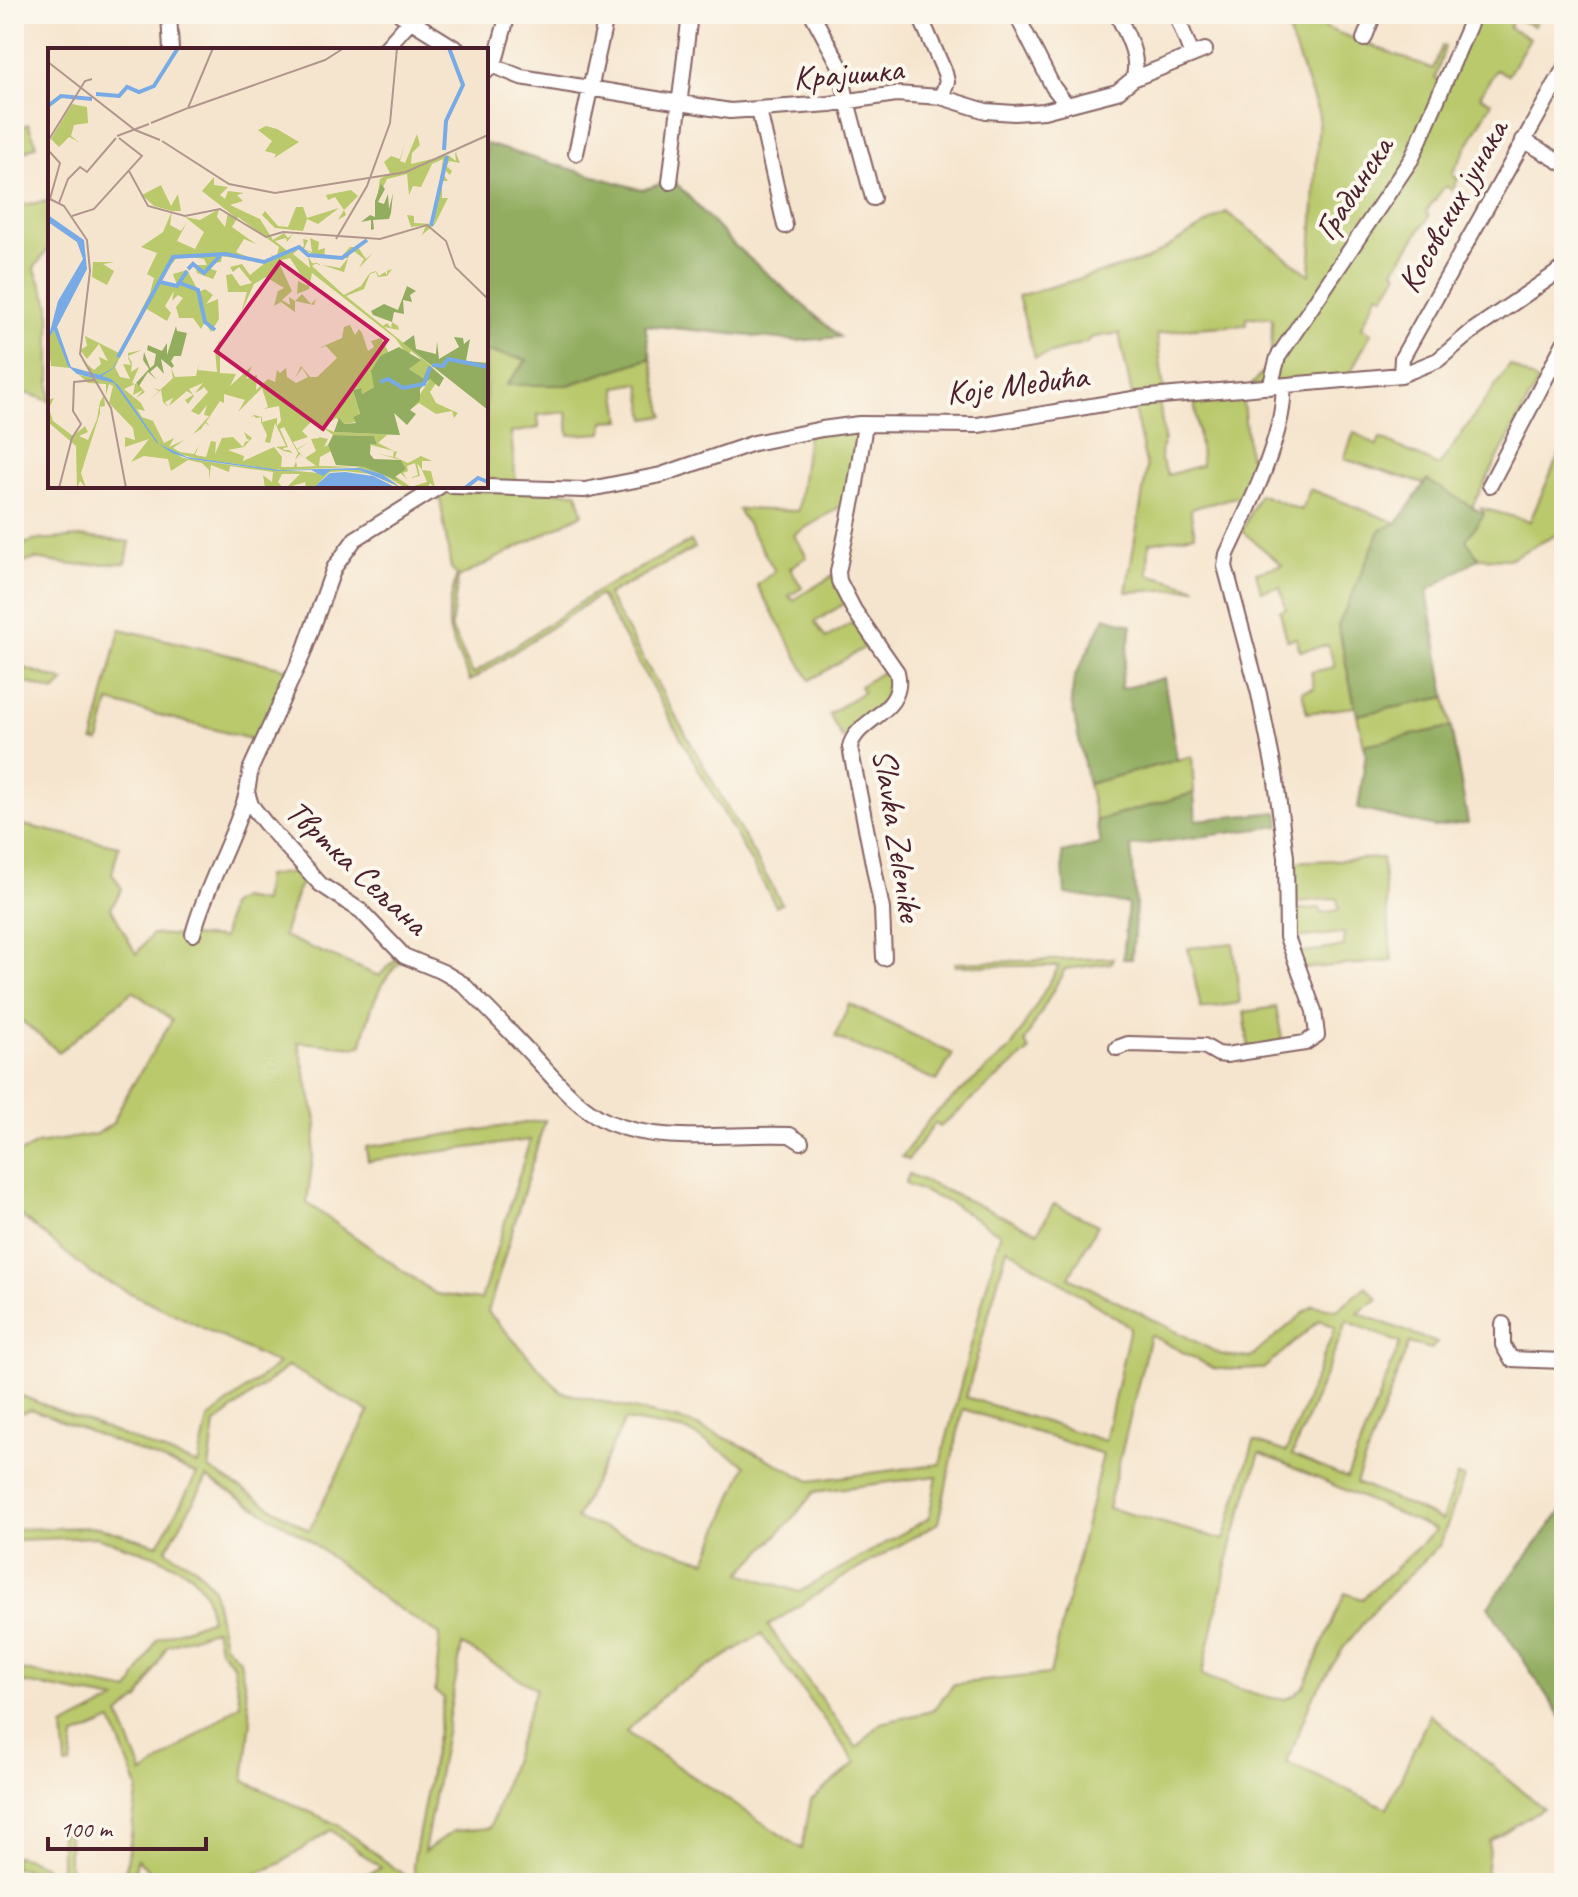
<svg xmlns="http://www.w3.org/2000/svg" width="1578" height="1897" viewBox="0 0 1578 1897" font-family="Caveat,sans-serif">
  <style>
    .green { fill: #b9c96c; stroke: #82744c; stroke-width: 2; fill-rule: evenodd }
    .forest { fill: #92ad60; stroke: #6e6646; stroke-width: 2 }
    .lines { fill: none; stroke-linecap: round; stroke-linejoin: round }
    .minor-casing { stroke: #866464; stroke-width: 18 }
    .minor { stroke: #fff; stroke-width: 14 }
    .labels { text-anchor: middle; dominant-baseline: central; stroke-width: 8; stroke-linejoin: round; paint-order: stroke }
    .street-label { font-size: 34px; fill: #4a1f2b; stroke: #fbf7ec }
    .inset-river { fill: none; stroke: #78abe5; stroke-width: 4 }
    .inset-road { fill: none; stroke: #b1968d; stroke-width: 2 }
    .view { fill: #c2185b; fill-opacity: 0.15; stroke: #c2185b; stroke-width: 4 }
    .inset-edge { fill: none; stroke: #4a1f2b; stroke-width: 4 }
  </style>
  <rect width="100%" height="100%" fill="#fbf7ec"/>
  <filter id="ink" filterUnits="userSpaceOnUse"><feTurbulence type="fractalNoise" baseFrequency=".0125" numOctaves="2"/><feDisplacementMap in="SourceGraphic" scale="16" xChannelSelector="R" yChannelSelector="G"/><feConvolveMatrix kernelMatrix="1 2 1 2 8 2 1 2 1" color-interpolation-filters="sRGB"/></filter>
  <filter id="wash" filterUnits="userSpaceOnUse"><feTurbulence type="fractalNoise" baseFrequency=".006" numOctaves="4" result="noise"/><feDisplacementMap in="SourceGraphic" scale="32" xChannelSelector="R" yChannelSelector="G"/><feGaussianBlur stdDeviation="1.8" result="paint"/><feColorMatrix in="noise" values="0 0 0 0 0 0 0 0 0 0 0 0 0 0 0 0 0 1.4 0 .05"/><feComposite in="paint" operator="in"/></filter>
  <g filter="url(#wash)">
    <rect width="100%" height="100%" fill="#f6e5ce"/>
    <path class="green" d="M1282,14H1318L1315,24L1433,69L1442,46L1445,47L1435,79L1448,84L1479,14H1540L1534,26L1513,18L1509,28L1530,38L1508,75L1496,70L1480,96L1492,102L1452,174L1458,179L1452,190L1445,186L1426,212L1429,216L1394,270L1398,273L1384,296L1378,293L1362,327L1371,333L1347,379L1251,386L1271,362L1272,318L1247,317L1246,325L1192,328L1157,334L1164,392L1132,396L1119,333L1091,338L1088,342L1035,358L1018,296L1146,260L1226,212L1310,275L1319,115Z
      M28,124L37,145L14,157V131Z
      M50,201V247L34,268L50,305V401L14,389V206Z
      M486,352L528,359L507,385H568L651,358L664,416L646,419L640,383L616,387L621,420L604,421L603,433L569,435L567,412L538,415L539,428L511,433L516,484L486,483Z
      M1510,365L1538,382L1472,507L1427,480L1424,484L1344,459L1354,432L1377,446L1380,438L1439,466Z
      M1242,394L1249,456L1269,450L1251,493L1190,509L1195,535L1149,543L1148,574L1197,588L1126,592L1147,468L1133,404L1159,399L1164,439L1160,458L1168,475L1202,465L1194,399Z
      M861,429L851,500L794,535L807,557L790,568L802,588L789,596L793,600L834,575L845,603L815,622L826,638L856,620L872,643L810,680L757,585L775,571L738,509L798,511L808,434Z
      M1564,443V531L1509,559L1479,558L1466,540L1484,514L1481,508L1530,521Z
      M1310,489L1397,523L1338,626L1355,707L1307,713L1302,691L1314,688L1311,672L1335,667L1328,645L1300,651L1296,638L1287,640L1280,611L1286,609L1280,587L1261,591L1256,572L1282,565L1242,531L1259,494L1301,510Z
      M450,490L577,492L583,514L458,578L451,628L473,674L602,588L691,541L695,548L607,595L782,904L776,906L600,595L470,681C449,634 441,627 457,575L451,569L439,492Z
      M82,537L130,542L126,563L72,565L35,559L14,566V547L37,540Z
      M120,629L293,670L262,742L109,702L99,742L93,741Z
      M14,665L65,681L55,691L14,679Z
      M887,669C910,698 860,723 842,738L829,714L863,692L860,686Z
      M1446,697L1451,727L1364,745L1357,715Z
      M1192,756L1194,793L1096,821L1088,784Z
      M14,823L119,846L112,873L122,889L111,908L136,954L152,934L223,938L229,905L240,898L263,902L266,876L304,870L306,873L297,891L283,936L379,976L399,956L404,959C377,980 369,1013 362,1044L356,1047L298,1042L317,1124L307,1203L436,1294L481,1300L530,1140L368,1161L366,1147L545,1120L488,1312L561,1392L688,1422L739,1444L810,1481L940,1464L1000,1234L952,1204L905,1184L909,1174L1038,1232L1054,1204L1098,1225L1069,1277L1222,1355L1250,1358L1313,1305L1337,1310L1366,1286L1378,1299L1358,1313L1437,1343L1431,1349L1409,1343L1356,1483L1442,1520L1457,1476L1464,1478L1440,1545L1377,1606L1344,1647L1311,1700L1287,1763L1387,1808L1430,1714L1543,1808L1490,1841L1485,1883H413L416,1881L413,1864L444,1698L435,1692L440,1635L386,1601L305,1537L207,1478L166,1550L196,1568L213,1588L224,1644L240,1660L251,1720L244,1781L338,1825L405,1876L402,1883H387L386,1876L369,1883H345L381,1868L331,1830L281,1863L238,1883H161L137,1859L133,1883H124L138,1788L112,1721L74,1737L71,1765L66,1766L63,1727L116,1700L14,1681V1669L129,1691L157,1639L211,1619L205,1593L190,1573L154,1555L96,1537L14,1540V1529L98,1527L158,1545L197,1474L31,1409L14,1416V1393L198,1465L208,1419L278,1364L93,1275L14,1210V1156L37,1144L97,1134L113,1123L124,1099L172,1020L133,991L59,1052L14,1014V873L23,847L14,844ZM1007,1248L1130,1327L1105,1441L966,1397ZM1320,1320L1335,1327L1286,1452L1254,1441L1224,1540L1108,1508L1150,1335L1215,1369H1263ZM1347,1321L1400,1343L1347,1478L1292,1455ZM288,1366L369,1412L309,1530L209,1469L215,1424ZM963,1409L1103,1454L1050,1674L954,1684L932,1711L881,1723L857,1748L768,1626L839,1580L938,1523ZM625,1420L687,1431L746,1465L706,1561L576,1519ZM1260,1453L1436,1530L1362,1599L1345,1593L1305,1685C1299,1691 1293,1698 1284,1699C1268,1700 1218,1682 1202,1675L1232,1543ZM937,1476L929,1518L799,1592L741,1573L793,1518L814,1492ZM215,1629L219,1648L233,1664L240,1704L143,1774L119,1715L140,1698L167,1646ZM761,1634L856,1763L811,1800L802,1849L626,1732L673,1686L692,1677ZM462,1645L536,1689L490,1828L453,1831L424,1852Z
      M1382,858L1392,961L1299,969L1294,953L1344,947V933L1293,938L1292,910L1320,908L1321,913L1339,910L1337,898L1291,903L1288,862Z
      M1233,943L1240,1003L1201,1009L1188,948Z
      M1113,958L1111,963L1065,969L1025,1041L1029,1051L940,1127L935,1123L908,1160L902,1157L931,1117L1011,1048L1059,966H955V963Z
      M849,1004L953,1054L937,1081L835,1037Z
      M1276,1007L1284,1050L1250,1056L1244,1012Z
      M61,1833L69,1834V1883C46,1883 41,1867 14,1868V1856C35,1858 48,1868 61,1883Z"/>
    <path class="forest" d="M486,144L642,190L673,180L733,244L840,337L798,341L645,325L651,358L568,385H506L527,360L486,351Z
      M1427,480L1484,514L1466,540L1479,558L1427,591L1446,697L1357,715L1338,626L1380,530L1397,523Z
      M1105,617L1132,625L1120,689L1164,678L1177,760L1088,784L1071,701L1074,678Z
      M1451,727L1468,823L1435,827L1358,809L1366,753L1364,745Z
      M1194,793L1196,820L1278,812L1280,826L1131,846L1136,905L1132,959H1123L1128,904L1065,894L1062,853L1100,844L1096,821Z
      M1564,1508V1722L1488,1606Z"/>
  </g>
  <g filter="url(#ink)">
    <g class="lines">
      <g class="minor-casing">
        <path id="minor" d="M169,14L171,50
          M400,14L458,50
          M812,14L840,66L847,101L873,198
          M919,14L945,73L947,82L941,97
          M1016,14L1053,87L1067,105
          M1117,14C1126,33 1141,58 1133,79
          M1176,14L1192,55
          M1364,39L1374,14
          M384,50L410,21
          M486,63L521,77L730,111L830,104L896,94L941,97L986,111L1014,113L1044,111L1117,92L1133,79L1205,50
          M486,72L488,64L496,58L508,14
          M759,110L785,226
          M1523,140L1564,164
          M576,153L606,17
          M670,182L690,14
          M1401,375L1402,358L1564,69
          M1270,387L1278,357L1412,158L1474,14
          M865,424L855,490L838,572L839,581L854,610L897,672C907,713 856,718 850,747L882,909L884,958
          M1490,485L1564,343
          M440,486L355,539L334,568L303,654L251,768L247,792L251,805L265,823L320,884L361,911L404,956L443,972L463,984C486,1007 509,1030 531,1054C554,1078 577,1108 608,1122C664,1146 732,1132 790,1135L801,1142
          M452,486L585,490L661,475L754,443L822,429L859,424L978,425L1139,398L1401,375L1438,360L1471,332L1564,268
          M193,934C206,885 233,842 247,793
          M1117,1048L1128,1044L1204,1046L1218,1054L1226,1055L1305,1043L1317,1035L1314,1011L1287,937L1286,857L1275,774L1259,694L1225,566L1227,554C1246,514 1287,430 1283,387
          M1503,1324V1345L1511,1359L1564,1361"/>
      </g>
      <use href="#minor" class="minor"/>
    </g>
  </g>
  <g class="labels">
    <g class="street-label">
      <text transform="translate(848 73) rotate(-5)">Крајишка</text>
      <text transform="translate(1353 188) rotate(-57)">Градинска</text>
      <text transform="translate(1452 206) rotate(-61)">Косовских јунака</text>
      <text transform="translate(1017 384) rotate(-7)">Које Медића</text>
      <text transform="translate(898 835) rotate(81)">Slavka Zelenike</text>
      <text transform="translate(357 867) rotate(43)">Твртка Сељана</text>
    </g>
  </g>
  <g transform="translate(48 48)">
    <rect width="440" height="440" fill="#f6e5ce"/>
    <path d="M24,56L39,59L40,75L26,77L23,88L31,94L21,89L11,99L3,91ZM218,78L229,81L251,94L226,110L228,106L217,103L224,93L210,82ZM369,86L372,97L364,105L363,116L400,107L408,113L407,105L412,102L408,105L412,115L401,113L399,118L406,121L398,118L404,123L402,127L397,122L395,126L400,133H394V150H400L387,176L374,187L378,177L363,179L359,167L366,168V175L386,176L395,111L384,116L373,139L365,138L361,147L359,126L339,131L332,145L330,144L332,131L342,125L336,114L343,108L352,111L358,92L352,113L357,115ZM166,129V137L180,139L172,147L177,151L180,143L196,145L189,147L195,153L182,157L212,171L225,192L236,185L240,190L245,186L239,194L238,190L227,193L242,205L256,198L255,191L260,192L256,201L264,204L262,190L271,194L270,202L277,200L276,209L294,208L302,199H310L318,211L325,205L311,220L316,211L303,201L296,224L268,215L264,218L296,247L313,238L319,229L322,225L328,223L331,228L337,224L339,227V223L344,221L339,228L330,229L328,224L322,226L316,241L298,248L335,278L339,275L343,280L344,274L350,278L351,282L336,279L387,321L381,317L375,330L361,321L373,311L363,303L360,308L347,290L264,225L261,241L249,246L250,233L260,238L242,210L230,213L244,243L234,252L242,257L241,249L247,253L254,246L263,256L268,251L266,257L247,253V264L233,254L226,258L230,243L236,240L218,229L206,236L193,265L199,244H180L178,227L184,226L192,238L204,235L191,219L185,224L182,219L194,216L202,227L217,215L174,208L173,214L164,215L163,221L169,223L165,231L149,225L147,217H159L156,211L131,207L110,233L129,237L125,226L139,222L151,244L157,241L165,247L158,256L170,251L171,271L163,284L157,274L153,281L145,270H131L128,259L135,250L130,247L124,253L126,243L117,258L123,265L119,273L97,260L67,319L72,329L82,331L75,316L83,317L80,310V305L94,302L80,308L84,315L83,324L91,319L84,335L91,337L97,344L88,350L95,342L85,347L87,336L76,341L93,355L97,363L89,361L94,369L105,373L116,395L126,390L121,399L136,392L125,400L132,404L146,406L151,397L147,407L158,409L163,393L168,394L167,406L174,390L185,389L195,399L197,394L202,392L199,391L196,384L204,390L196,399L180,402L196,408L195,413L226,399L234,409L233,419H246L248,413L249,419L268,418L252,406L247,412L250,405L236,379L232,381L240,399L235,400L236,402H241L245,405L236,403L228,399L238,398L227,375L222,395L217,394L219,387L213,374V369L208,370L206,368L203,369L199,378L203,369L206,367L214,369V374L229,370V378L233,373L231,358L216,361L220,359L214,340L190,364L197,352L176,346V355L172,353L158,374L162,378L157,375L153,381L145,386L161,368L156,367L159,357L151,367L143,363L160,344L156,339L154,341L147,345L155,335L141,341L146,348L140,356L137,352L145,347L139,343L121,358L125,350L117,354L120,359L115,354L113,342L102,352L111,343L105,340L112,342L125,330L123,320L127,329L148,328L151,315L150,322L169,324L167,302L172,292V325L188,326L182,338L204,318L198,331L209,327L208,342L220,331L227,334L229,322L232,325L238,320L239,329L248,335L260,329L254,320L247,330L253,318L262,329H269L289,310L278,298L271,300L294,290L296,279L302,277L307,287L311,281L314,285L320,303L326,299L323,293L333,290L341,305L332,308L324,323L329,337L314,346L311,340L305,342L312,367L305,369L308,374L296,376L288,370L275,379L286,384L352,387H339L330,395L346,403L349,404L347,409L360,415L373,408L384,413H374V422L369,415L372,428L362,430L370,427L367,415L359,418L360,423L355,425L359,431L351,424L358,421L353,412L328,405L345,409L346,403L323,397L322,406V396L329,397L326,388L285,387L274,379L271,389L280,391L276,399L280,397L283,403L272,409L271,418L316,419L347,428L363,439L379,434L374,422L383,423L387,440L382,435L380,440L356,439L334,426L308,419L232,422L151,411L131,406L113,397L135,410L191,418L271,425L283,422H311L335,428L353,440L322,426L297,423L282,424L265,440H258L257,434L238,440L252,426H234L230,434L235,440H217L215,427L224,434L225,424L182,418L181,424L163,417L161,432V422L154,415L140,412L123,423L120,411L96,408L83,414L101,391L77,399V389L87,392L85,380L61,355L65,338L61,336L58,347V336L40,335L31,327L43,329L23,320L43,326L34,312L46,322L53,316L51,309L60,313L51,296L39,311L32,302L39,298L37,288L71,305L102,245L106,230L99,226L109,205L93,199L115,184L124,163L106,158L94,147L113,137L123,158L130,146L133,163H124L122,177L133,183L139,174L129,193L147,201L156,184L137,169L152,172L171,161L169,169L177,179L180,165L187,169L154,143ZM190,169L231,199L228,211L223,206L225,211L212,214L188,204L196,191L208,196L184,179ZM252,200L275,210H300L292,220L264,215L260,208L262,220L245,206ZM263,374L273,381L271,390L263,391L268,403L257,410L249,402L261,394L249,401L245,394L260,389L254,383ZM303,142L310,148L296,162L298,167L290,172L296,162L287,149L280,152L278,147ZM248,159H255L259,170L291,160L270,176L259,171L255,183L227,180L214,167L217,163L230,178L240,179ZM45,214H67L55,216L66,223L59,237L44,229ZM6,281L9,287L22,320L3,318L0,291ZM382,331L388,335L382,344L388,355L410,365L406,370L404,363L388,366L371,355L362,362ZM56,347L57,358L52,359V365L33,425L38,440L32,433L29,440L28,398L0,374V352L6,350L1,360L5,373L25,388L37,378L40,384L31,388L40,392L49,371L52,354Z" fill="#b9c96c" fill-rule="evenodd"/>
    <path d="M333,136L337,141L330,154L336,156L340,146L341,161L345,145L343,165L341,171L325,172L326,181L323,182V172L313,174L322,167L327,169V153ZM359,238L368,243L362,247L364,254L355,252L356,266L346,264L344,274L325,267L323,263L336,256L350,262ZM128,278L129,283L139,285L133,308H126L123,313L126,318L124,320L113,311L116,326L109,318L102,324L109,332L100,324L91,338L88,335L101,321L95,312L96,304L102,320L106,317L108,306L99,302L100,297L114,303L119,295V307ZM366,287L368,301L388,306L389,293L391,311L411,299L406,289L415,290L416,296L422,291L418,313L440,315V362L355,295ZM351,299L373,312L361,321L375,330L381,317L396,330L391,339L382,331L372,341V352L362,362L368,366L359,377L346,365L352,387L286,384L291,370L296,376L308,375L305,369L312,366L305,342L313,340L314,346L326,339L323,323L332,308ZM285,387L326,388L329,397L322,396V406L326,411L353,412L358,421L347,429L351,433L316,419L288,417L280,397Z" fill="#92ad60"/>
    <path d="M0,167L36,192L39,221L9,279L23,319L52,327L65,320L71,307L66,320L54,328L63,331L71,338L111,396L139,409L232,422L312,420L334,426L351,438L311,422H283L275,428L263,422L230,423L142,411L124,405L108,394L66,335L29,326L20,318L6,282L0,291L10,253L35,211L29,194L0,174ZM297,424L325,428L349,440H265L282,425Z" fill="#78abe5"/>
    <path class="inset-river" d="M48,46L71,48L79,39L91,44L106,38L130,0M0,58L13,48L44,51M396,102L398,73L415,37L401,0M383,178L399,108M140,221L145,216L156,225L172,208M112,234L129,238L139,223M132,235L150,242L157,274L167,282M70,309L125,209L178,206L216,214L251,199L260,207L294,210L319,192M384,317L395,318L400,311L440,319M332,334L340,331L355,340L376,336L382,319M417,440L430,430L440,434"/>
    <path class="inset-road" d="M0,14L87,82L112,92M141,60L277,12L296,0M103,75L140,60L165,0M69,88L101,76M0,93L37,33L44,31M114,93L181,136L227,145L358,124L440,87M0,102L12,115L2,151M81,123L100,158L137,168L172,161L218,189L235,184L332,191L379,177L398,193L407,219L440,251M11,155L20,131L32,119L39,124L68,90M0,156L2,151L16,158L39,192L42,223L32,306L63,360L78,440M24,168L46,161L94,108L71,90M288,191L319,138L342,75L349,0M11,440L24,390L33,376L25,363L26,334L47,332"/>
    <path class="view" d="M232,214L339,292L275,381L168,303Z"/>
    <rect width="440" height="440" class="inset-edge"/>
  </g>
  <rect width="1578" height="1897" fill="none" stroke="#fbf7ec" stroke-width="48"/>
  <path d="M48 1837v12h158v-12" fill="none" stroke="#4a1f2b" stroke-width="4"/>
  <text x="60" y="1837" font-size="24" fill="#4a1f2b" stroke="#fbf7ec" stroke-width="6" paint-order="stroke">100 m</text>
</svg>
